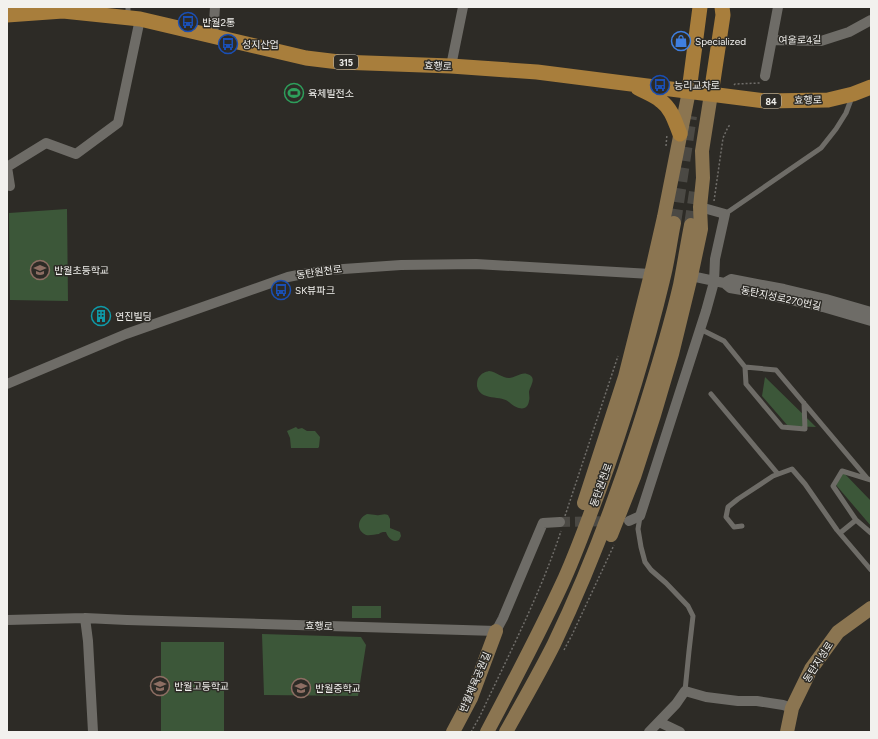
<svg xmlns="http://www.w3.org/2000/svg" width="878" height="739" viewBox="0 0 878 739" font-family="Figtree,'Noto Sans KR',sans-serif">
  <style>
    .green { fill: #3c5739 }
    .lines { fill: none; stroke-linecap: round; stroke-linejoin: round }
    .street-tunnel { stroke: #4b4944; stroke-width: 10; stroke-dasharray: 10 5; stroke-linecap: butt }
    .secondary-tunnel { stroke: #4b4944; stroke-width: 14; stroke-dasharray: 14 7; stroke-linecap: butt }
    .path { stroke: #706e6a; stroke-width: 1.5; stroke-dasharray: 2 2; stroke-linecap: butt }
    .lane { stroke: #6e6c67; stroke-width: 5 }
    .street { stroke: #6e6c67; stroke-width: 10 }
    .secondary { stroke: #8b7551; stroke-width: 14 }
    .primary { stroke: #a87e3c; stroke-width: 15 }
    .labels { text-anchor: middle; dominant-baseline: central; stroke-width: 3; stroke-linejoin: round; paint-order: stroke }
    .shield { fill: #2d2b26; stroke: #b7b6b2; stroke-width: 1 }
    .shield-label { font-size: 9px; font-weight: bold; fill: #f2f1ee }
    .poi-label { font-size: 10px; fill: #f2f1ee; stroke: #2d2b26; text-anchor: start }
    .street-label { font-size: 10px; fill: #f2f1ee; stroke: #2d2b26 }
  </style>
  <rect width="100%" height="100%" fill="#2d2b26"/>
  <path class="green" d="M67,209L68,301L10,300L9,213Z
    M489,371C497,372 502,378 509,378C515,378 521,372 527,374C538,377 530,386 529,392C529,395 530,398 529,401C527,413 516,408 510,403C502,394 480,402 477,386C477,382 477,380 479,377C482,373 485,372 489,371Z
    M765,377L816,427L788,426L762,396Z
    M296,427L298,429L302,428L307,431H315L320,437L319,447L318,448H291L290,438L287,431Z
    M842,471L871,501V526L836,485Z
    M367,514C371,514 373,515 376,515C381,516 383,513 388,515L390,519V528L400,532L401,536L399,540C393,543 388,538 386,532H383L380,533L379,534C375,534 370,536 366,535C355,530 358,518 367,514Z
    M352,606H381V618H352Z
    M262,634L361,637L366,645L358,696L264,695Z
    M161,642H224V732H161Z"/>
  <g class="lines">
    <path class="street-tunnel" d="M560,522L612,521"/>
    <path class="secondary-tunnel" d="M674,223L690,116
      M691,225L696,192"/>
    <path class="path" d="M734,85L735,84L760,83
      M666,146L667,134
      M714,201L723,138L728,127L731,124
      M565,516L618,356
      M564,650L572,635L614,545
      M471,732L480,716C508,656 540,595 561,531"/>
    <path class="lane" d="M128,17V7
      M725,214L821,148L836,129L846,113L852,97
      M700,329L724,341L745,367
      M711,394L778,474
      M804,403L805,429L782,427L746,384L745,367L776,370L867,478
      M871,480L842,471L833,486L856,520L871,533
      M640,517L638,529L641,547L645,562L651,570L666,583L688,606L693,616L689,651L685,691
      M742,526L734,527L726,517L728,507L738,499L773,476L792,469L805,484L837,530L871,570
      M840,533L856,520"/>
    <path class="street" d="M213,37L215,7
      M772,40L821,41L849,32L871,20
      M451,66L463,7
      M765,76L778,7
      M10,186L7,167L46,143L76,154L118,123L140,19
      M691,276L724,283L730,288L759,293L823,307L871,321
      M724,283L731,279L784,289L826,299L871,312
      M7,384L126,334L288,277L303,274L329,270L401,265L476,264L651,274
      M629,521L640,516L706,311L714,282L715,259L725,214L700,207
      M85,618L88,641L93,732
      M7,620L85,618L127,620L496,631L503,618L543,523L560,522
      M659,722L680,732
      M649,732L676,704L685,691L706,697L738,701H757L783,705L792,708"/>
    <path class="secondary" d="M584,503L625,377L651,274L664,217L689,91
      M611,535L634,477L654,415L672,354L691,276L701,229L700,207L703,178L702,151L711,94
      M453,732L471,698L496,631
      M487,732C513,683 539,634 562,584C576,554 587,522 599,491C624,422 646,351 663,280C668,261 670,242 674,223
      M506,732C522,703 539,674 554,644C588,573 615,502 639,427C654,380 669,333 680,285C684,265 687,245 691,225
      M787,732L792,708L811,669L838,632L871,608"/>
    <path class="primary" d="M7,15L63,11L140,19L306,58L339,62L451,66L537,72L765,101L828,100L853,94L871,87
      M638,88C645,92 654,95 661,101C672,109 675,122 680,134
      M689,91L700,7
      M711,94L723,15L722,7"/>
  </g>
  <defs>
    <g id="bus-ring" transform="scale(1)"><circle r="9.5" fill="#2d2b26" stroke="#1a4fb4" stroke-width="1.5"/><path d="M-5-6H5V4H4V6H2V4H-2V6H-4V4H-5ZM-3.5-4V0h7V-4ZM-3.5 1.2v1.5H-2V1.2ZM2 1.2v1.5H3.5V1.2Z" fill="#1a4fb4"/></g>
    <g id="shop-ring" transform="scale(1)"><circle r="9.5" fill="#2d2b26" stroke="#3f7fe0" stroke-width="1.5"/><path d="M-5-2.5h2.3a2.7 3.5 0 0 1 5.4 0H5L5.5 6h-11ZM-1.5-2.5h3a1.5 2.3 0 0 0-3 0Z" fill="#3f7fe0"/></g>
    <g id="stadium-ring" transform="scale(1)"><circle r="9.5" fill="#2d2b26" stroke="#2e9e5b" stroke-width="1.5"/><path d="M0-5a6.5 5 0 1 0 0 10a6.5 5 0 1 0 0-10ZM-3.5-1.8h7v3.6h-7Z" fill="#2e9e5b"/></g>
    <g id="school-ring" transform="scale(1)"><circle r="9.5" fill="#2d2b26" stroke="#8d6e63" stroke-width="1.5"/><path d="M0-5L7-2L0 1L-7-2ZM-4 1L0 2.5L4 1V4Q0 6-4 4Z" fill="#8d6e63"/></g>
    <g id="building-ring" transform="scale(1)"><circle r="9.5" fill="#2d2b26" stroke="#0f9aa8" stroke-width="1.5"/><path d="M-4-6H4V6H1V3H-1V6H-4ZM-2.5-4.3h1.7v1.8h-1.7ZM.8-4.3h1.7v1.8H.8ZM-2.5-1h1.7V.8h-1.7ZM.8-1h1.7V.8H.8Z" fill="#0f9aa8"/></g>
  </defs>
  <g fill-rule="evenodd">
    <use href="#bus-ring" x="188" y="22"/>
    <use href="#shop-ring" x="681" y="41"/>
    <use href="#bus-ring" x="228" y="44"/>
    <use href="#bus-ring" x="660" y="85"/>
    <use href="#stadium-ring" x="294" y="93"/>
    <use href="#school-ring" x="40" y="270"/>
    <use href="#bus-ring" x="281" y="290"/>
    <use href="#building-ring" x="101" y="316"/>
    <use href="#school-ring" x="160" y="686"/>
    <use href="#school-ring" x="301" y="688"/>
  </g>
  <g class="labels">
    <g class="shield">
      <rect x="334" y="55" width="24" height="14" rx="3"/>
      <rect x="761" y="94" width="20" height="14" rx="3"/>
    </g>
    <g class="shield-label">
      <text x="346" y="62">315</text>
      <text x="771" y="101">84</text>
    </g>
    <g class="poi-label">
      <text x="202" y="22">반월2통</text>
      <text x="695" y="41">Specialized</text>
      <text x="242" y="44">성지산업</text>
      <text x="674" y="85">능리교차로</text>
      <text x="308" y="93">육체발전소</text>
      <text x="54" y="270">반월초등학교</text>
      <text x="295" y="290">SK뷰파크</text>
      <text x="115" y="316">연진빌딩</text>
      <text x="174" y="686">반월고등학교</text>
      <text x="315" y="688">반월중학교</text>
    </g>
    <g class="street-label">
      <text transform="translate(800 40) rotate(-1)">여울로4길</text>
      <text transform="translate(438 66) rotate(3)">효행로</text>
      <text transform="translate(808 100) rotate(-1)">효행로</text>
      <text transform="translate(319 272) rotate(-8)">동탄원천로</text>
      <text transform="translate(781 298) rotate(12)">동탄지성로270번길</text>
      <text transform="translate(601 485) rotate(-70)">동탄원천로</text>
      <text transform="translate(319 626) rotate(2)">효행로</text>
      <text transform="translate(818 662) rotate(-57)">동탄지성로</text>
      <text transform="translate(475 682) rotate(-67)">반월체육공원길</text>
    </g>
  </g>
  <rect width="878" height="739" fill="none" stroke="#f2f1ee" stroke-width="16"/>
</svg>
